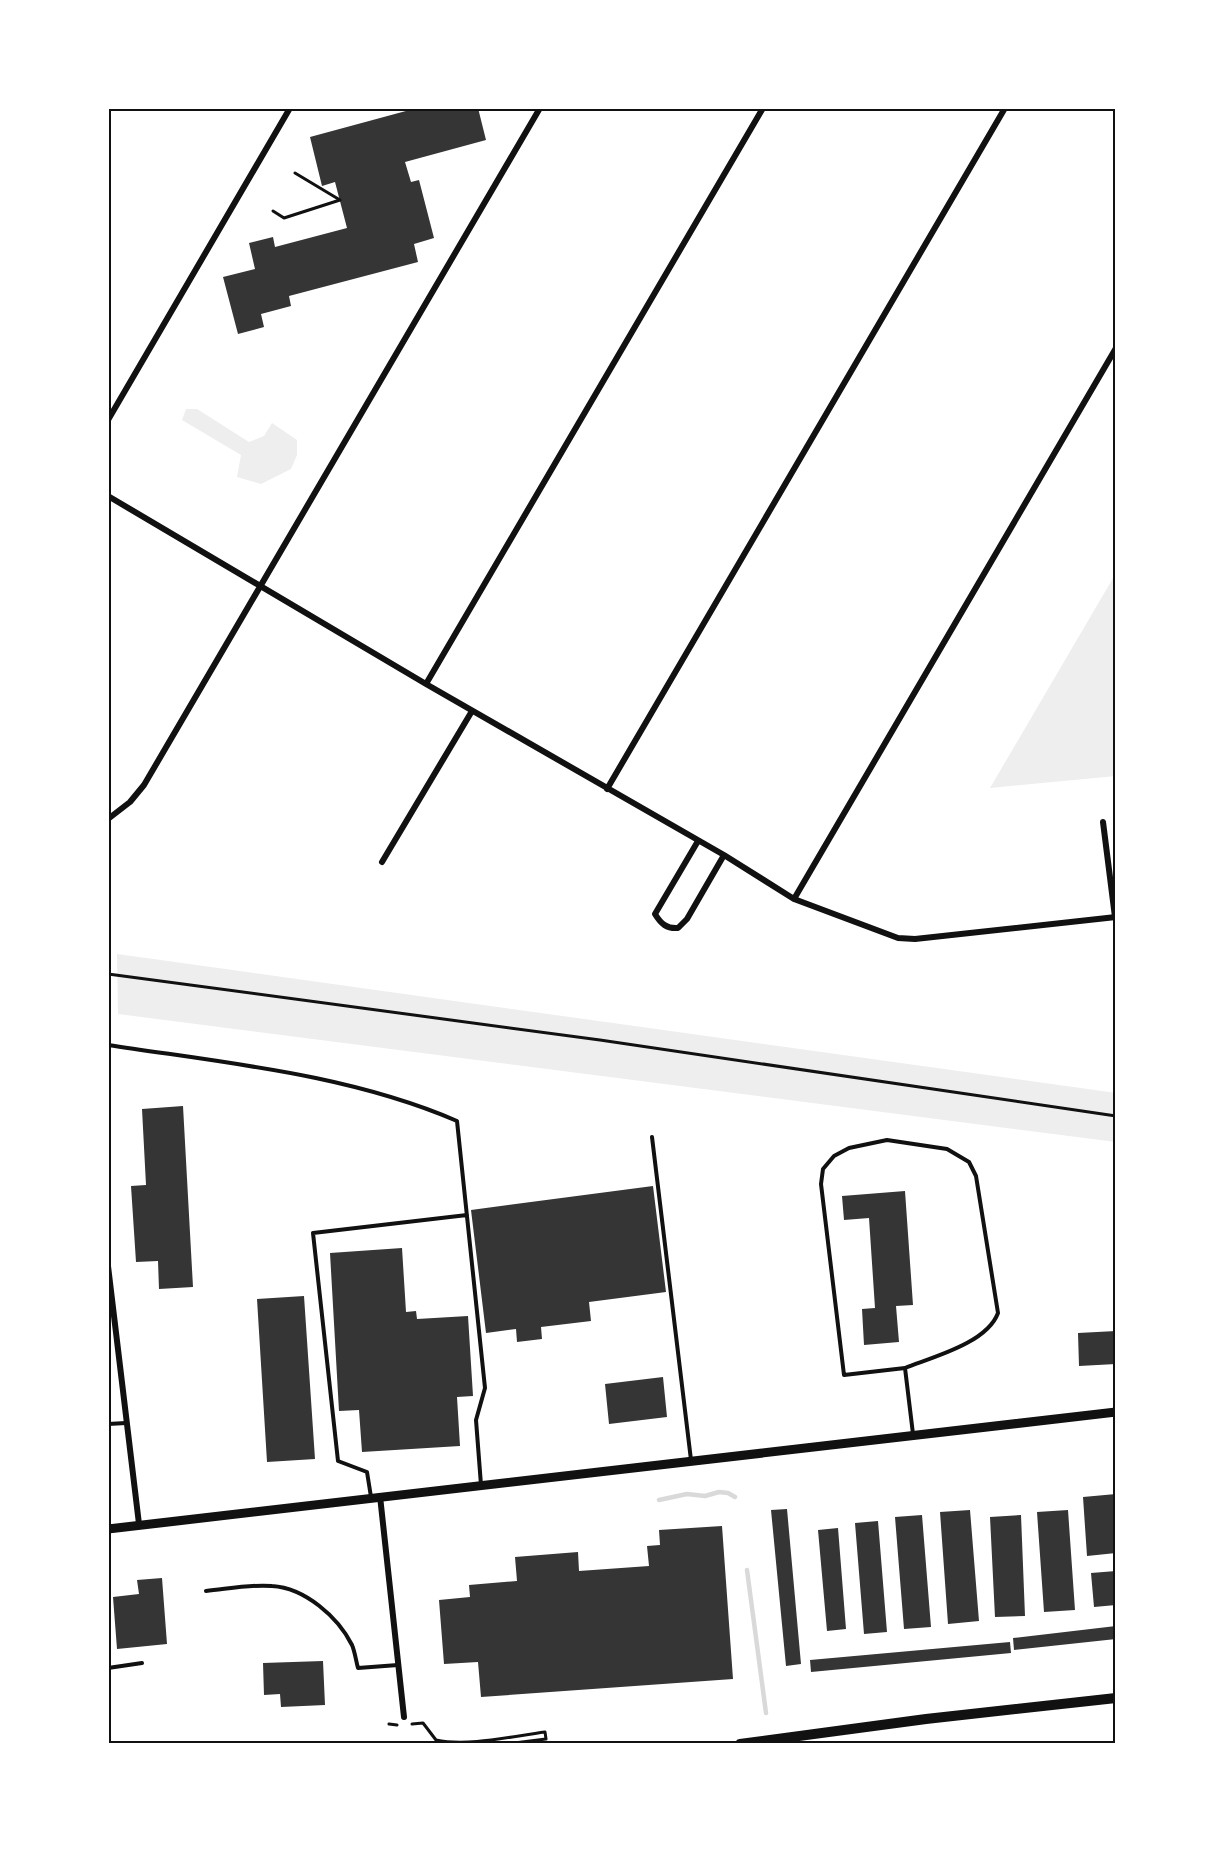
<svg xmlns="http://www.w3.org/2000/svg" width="1224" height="1852" viewBox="0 0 1224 1852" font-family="Signika,sans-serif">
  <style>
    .green { fill: #eee }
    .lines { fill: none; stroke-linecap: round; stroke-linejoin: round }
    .stream { stroke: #d9d9d9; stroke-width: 4.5 }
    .building { fill: #353535 }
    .path { stroke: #111; stroke-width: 3 }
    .service { stroke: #111; stroke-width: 4 }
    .minor { stroke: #111; stroke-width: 6 }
    .tertiary { stroke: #111; stroke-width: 9 }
    .primary { stroke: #111; stroke-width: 10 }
    .neatline { fill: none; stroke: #111; stroke-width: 2 }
  </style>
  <rect width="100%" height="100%" fill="#fff"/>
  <path class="green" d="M186,409H197L249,442L264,436L272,423L297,440V455L291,469L261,484L237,477L241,455L182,420Z
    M1116,573V776L990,788Z
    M117,954L1116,1093V1142L118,1014Z"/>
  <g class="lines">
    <path class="stream" d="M659,1500L687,1494L705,1496L719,1492L728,1493L735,1497
      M747,1570L766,1713"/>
  </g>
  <path class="building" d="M417,108H478L486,140L405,162L411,182L419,180L434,238L414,244L418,262L289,296L291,306L261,314L264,327L238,334L223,277L255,269L249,243L273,237L275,247L347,228L335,182L322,186L310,137Z
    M183,1106L193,1287L159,1289L158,1261L136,1262L131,1186L146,1185L142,1109Z
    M653,1186L666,1292L589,1302L591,1321L541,1327L542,1339L517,1342L516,1329L486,1333L471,1210Z
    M905,1191L913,1305L896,1306L899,1342L864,1345L862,1309L875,1308L869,1218L844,1220L842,1196Z
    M402,1248L406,1312L416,1311L417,1319L468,1316L473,1396L457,1397L460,1446L362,1452L359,1410L339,1411L330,1253Z
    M304,1296L315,1459L267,1462L257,1299Z
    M1116,1331V1364L1079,1366L1078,1333Z
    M663,1377L667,1417L609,1424L605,1384Z
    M1116,1494V1553L1087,1556L1083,1497Z
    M787,1509L801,1664L786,1666L771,1510Z
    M970,1510L979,1621L948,1624L940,1512Z
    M1068,1510L1075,1610L1044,1612L1037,1512Z
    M922,1515L931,1627L904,1629L895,1517Z
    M1021,1515L1025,1616L995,1617L990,1517Z
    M878,1521L887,1632L864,1634L855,1523Z
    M722,1526L733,1679L481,1697L478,1662L444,1664L439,1600L470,1597L469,1585L517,1581L515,1557L578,1552L579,1571L649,1566L647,1546L660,1545L659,1530Z
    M838,1528L846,1629L827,1631L818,1530Z
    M1116,1571V1605L1094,1607L1091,1573Z
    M162,1578L167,1644L117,1649L113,1597L139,1594L137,1580Z
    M1116,1626V1639L1014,1650L1013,1638Z
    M1010,1642L1011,1653L811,1672L810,1660Z
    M323,1661L325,1705L281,1707L280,1694L264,1695L263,1663Z"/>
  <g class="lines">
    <path class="path" d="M295,173L340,200
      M273,211L284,218L340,200
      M108,974L600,1040L1116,1116
      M389,1724L397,1725
      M412,1724L423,1723L436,1740C468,1747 513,1736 545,1732L546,1739L506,1744"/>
    <path class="service" d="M108,1045C225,1063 348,1074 457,1121L485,1388L476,1420L481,1485
      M652,1137L691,1460
      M905,1368C933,1357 987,1343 998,1313L976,1176L969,1162L947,1149L887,1140L849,1148L834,1156L823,1169L821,1184L844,1375L905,1368L913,1434
      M108,1424L126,1423
      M371,1497L367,1472L338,1461L313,1233L467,1215
      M206,1591C227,1589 250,1584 272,1586C305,1588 338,1617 352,1645C355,1652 356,1661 358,1668L398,1665
      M108,1646V1669
      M108,1668L142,1663"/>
    <path class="minor" d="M108,420L290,108
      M108,496L426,684L724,855L794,899L898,938L915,939L1116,917
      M426,684L763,108
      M607,789L1005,108
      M108,819L130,802L144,785L540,108
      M1103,822L1115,917
      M698,841L655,914C661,924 667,929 678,928L687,919L724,855
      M382,862L472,711
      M794,899L1116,348
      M108,1266L139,1524
      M380,1496L404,1717"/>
    <path class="tertiary" d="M108,1529L1116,1412"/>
    <path class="primary" d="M740,1744L926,1719L1116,1698"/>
  </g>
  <rect width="1224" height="1852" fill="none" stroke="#ffffff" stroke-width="219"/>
  <rect x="110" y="110" width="1004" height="1632" class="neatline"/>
</svg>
